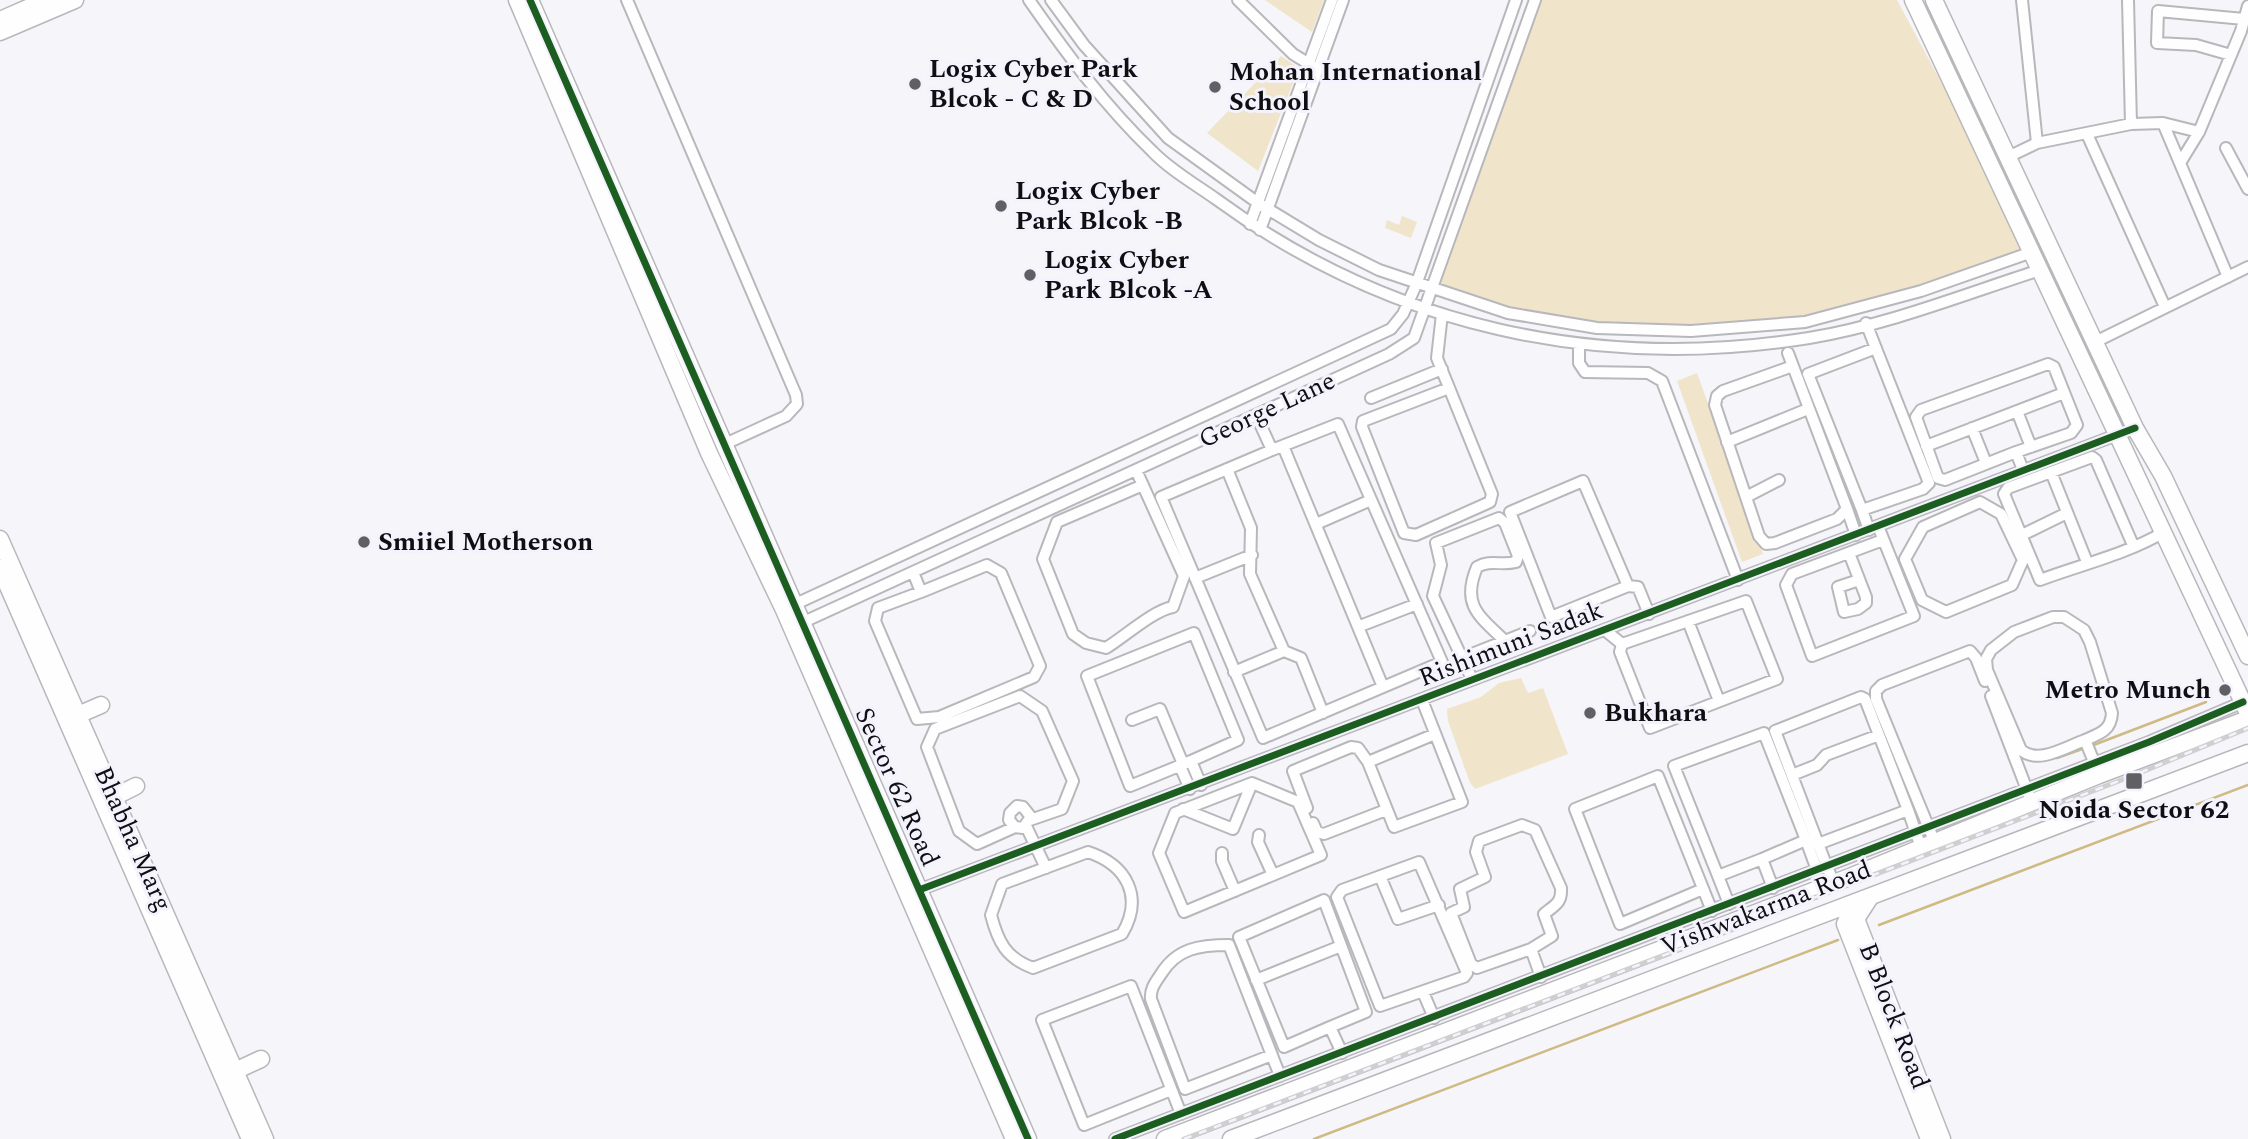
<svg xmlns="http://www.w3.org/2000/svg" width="2248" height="1139" viewBox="0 0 2248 1139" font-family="Spectral,serif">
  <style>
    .green { fill: #f0e5ca }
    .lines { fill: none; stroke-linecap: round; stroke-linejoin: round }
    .stream { stroke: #ceba82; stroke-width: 2.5 }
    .street-casing { stroke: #b8b8bc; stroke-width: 14 }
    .secondary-casing { stroke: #b8b8bc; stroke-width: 19 }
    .street { stroke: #fefefe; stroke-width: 10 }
    .secondary { stroke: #fefefe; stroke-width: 16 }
    .rail-casing { stroke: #cfcfd0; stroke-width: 5 }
    .rail { stroke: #f4f2fd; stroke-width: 2.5; stroke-dasharray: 8; stroke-linecap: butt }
    .cycleway-casing { stroke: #f4f2fd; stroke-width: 11 }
    .cycleway { stroke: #1b5e20; stroke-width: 7 }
    .poi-dot { fill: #605f63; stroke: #f4f2fd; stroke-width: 2.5 }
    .labels { text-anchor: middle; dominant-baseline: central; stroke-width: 6; stroke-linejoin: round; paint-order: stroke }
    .poi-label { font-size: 26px; font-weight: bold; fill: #0f0e11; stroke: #f4f2fd; text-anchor: start }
    .street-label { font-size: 26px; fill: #0f0e11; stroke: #f4f2fd }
  </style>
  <rect width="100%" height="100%" fill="#f5f5fa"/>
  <path class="green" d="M1265,0H1324L1312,32Z
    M1535,0H1897L2032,252L1914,292L1792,323L1613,328L1522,315L1432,289Z
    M1281,56L1299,68L1258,171L1207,133Z
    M1402,216L1417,222L1411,238L1385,228L1387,220L1399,225Z
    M1697,373L1763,554L1742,562L1677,381Z
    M1521,678L1528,693L1543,688L1568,754L1475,789L1470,783L1448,721L1447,709L1481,697L1499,683Z"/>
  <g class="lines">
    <path class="stream" d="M2091,746L2206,702
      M2057,758L2085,748
      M1879,925L2248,785
      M1314,1139L1838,940"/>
    <g class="street-casing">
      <path id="street" d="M627,0L796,395L797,404L786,416L725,444
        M1029,0C1066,53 1105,106 1152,151C1170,170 1195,184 1216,199C1391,327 1596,372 1809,338C1888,325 1965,294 2040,270
        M1051,0L1084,45L1168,138L1258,203L1319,240L1379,270L1508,313L1597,328L1691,331L1805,322L1921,291L2032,252
        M1238,0L1293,54L1314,67
        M2128,0L2131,124
        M2231,55L2196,45L2157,43L2158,11L2244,19
        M2163,123L2228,277
        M2087,134L2165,307
        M2037,143L2131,124L2163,123L2199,132L2241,31L2248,6
        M2226,148L2248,189
        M2008,157L2037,143L2022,0
        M2180,163L2199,132
        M1250,224L1332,0
        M1260,230L1343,0
        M1442,314L1437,358L1492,494L1490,502L1416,535L1404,533L1362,427L1363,421L1449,388
        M1866,323L1929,483L1923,489L1862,510L1869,530
        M2095,342L2248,267
        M1579,344V363L1585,372L1648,373L1662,381L1738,580
        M1788,353L1847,509L1837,519L1775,543L1766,544L1759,536L1715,405L1717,396L1723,391L1793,366
        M1371,398L1442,369
        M2017,411L2031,447
        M1256,415L1272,450L1338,424L1442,662L1263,738L1161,497L1272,450
        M1972,428L1986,463
        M1727,442L1808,409
        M1283,446L1383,687
        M1926,446L2064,393
        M2016,452L1945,480L1938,478L1916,417L1921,410L2048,364L2054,367L2077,425L2071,433L2016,452L2023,470
        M1227,469L1251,528L1250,574L1284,651L1301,658L1323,713
        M1136,470L1184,576L1173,607C1154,610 1124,637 1106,648L1086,643L1073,634L1043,559L1057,522L1143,485
        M2051,472L2087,562
        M1746,497L1779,480
        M1980,502L2001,514L2023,560L2012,585L1946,612L1922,600L1905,559L1923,527Z
        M1847,509L1856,535
        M1862,510L1808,374L1876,348
        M1316,524L1371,500
        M1878,526L1914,616L1812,656L1786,585L1792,574L1883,540
        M2020,536L2067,513
        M2133,545L2096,460L2092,457L2008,488L2004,494L2040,580C2080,565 2127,554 2164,532
        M1849,553L1866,597V603L1858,609L1844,612L1838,587L1859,580
        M913,572L921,592L987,565L1001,573L1040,666L1034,677L939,717L917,719L875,621L878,608L921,592
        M1195,578L1252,555
        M1628,586L1551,617L1510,512L1583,481L1628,586L1638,587L1649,614
        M789,607L1391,329L1403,314L1416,285L1516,0
        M1688,621L1719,701
        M797,625L1389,354L1414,338L1535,0
        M1360,626L1417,604
        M1606,631L1622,644L1746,601L1777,679L1650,728L1620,652L1622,644
        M1462,658L1433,596L1441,565L1436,543L1499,518L1505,523L1518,556L1516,562C1501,566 1491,559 1477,567C1461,605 1479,616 1505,641
        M1234,672L1284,651
        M1472,679L1462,658L1530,631
        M1991,696L2029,795
        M1422,700L1462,802L1394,827L1368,762L1435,734
        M1132,720L1160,709L1183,764
        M2085,740C2066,747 2038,765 2021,750L1987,670L1986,659L1991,650L2014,632L2053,617H2064L2084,630L2090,642L2112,713C2111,731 2099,734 2085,740L2097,769
        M1191,761L1238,740L1194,633L1087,676L1130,786L1191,761L1201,785
        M1180,766L1190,789
        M1792,775L1817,765L1826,755L1879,735
        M1252,783L1298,802L1321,855L1184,912L1159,853L1175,813Z
        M1307,808L1293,771L1351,747L1358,748L1368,762
        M1183,809L1233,829L1252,783
        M1908,810L1918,839
        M1313,823L1317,832L1324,834L1386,810
        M1026,826L1046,868
        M1015,827L1009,820L1010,813L1017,806L1023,807L1031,817L1023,828L1015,827L977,844L959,831L927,747L935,729L1020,696L1042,711L1073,781L1062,809L1030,820
        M1259,835L1258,842L1273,875
        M1806,840L1817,870
        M1935,843L1876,699V691L1882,685L1970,651L1976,658L1985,681
        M1818,844L1908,810L1865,699L1861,697L1775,731L1827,867L1834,883
        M1088,852C1127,865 1144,897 1122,934L1033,968C1006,958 998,942 991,915L1002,884Z
        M1222,853V861L1235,891
        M1762,859L1718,876L1674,766L1764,733L1806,840L1762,859L1773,888
        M1419,862L1467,973L1464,977L1380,1006L1337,897L1342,890Z
        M1380,876L1398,919L1439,905
        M1718,876L1729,904
        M1703,889L1620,924L1575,809L1658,776L1712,911
        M919,890L2135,428
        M1531,949L1477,968L1471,964L1451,913L1464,907L1460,889L1485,877L1476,852L1479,841L1522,825L1535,830L1561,888C1562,903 1555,905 1544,914L1552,936L1531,949L1541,977
        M1256,980L1341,946
        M1423,992L1434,1018
        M1330,1027L1366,1012L1324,900L1239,937L1284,1047L1330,1027L1342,1053
        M1272,1055L1185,1089L1151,999C1150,989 1155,983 1161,974C1177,948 1200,945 1229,945L1280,1076
        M1171,1090L1084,1125L1042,1020L1131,986L1181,1114
        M1115,1139L2149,742L2243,702"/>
    </g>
    <g class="secondary-casing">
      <path id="secondary" d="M517,0L709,453L784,610L1014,1139
        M530,0L1028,1139
        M1913,0L2248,713
        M1934,0L2135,428L2163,476L2248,656
        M0,20L46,0
        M0,32L75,0
        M0,539L265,1139
        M0,568L250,1139
        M78,715L101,705
        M114,797L136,786
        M1871,896L1856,919L1942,1139
        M1854,905L1845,924L1929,1139
        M235,1071L261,1059
        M1165,1139L1852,876L2099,775L2248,719
        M1231,1139L2248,753"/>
    </g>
    <use href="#street" class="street"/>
    <use href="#secondary" class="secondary"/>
    <g class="rail-casing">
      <path id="rail" d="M1184,1139L2132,776L2248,728"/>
    </g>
    <use href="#rail" class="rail"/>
    <g class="cycleway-casing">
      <path id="cycleway" d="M530,0L1028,1139
        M919,890L2135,428
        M1115,1139L2149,742L2243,702"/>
    </g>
    <use href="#cycleway" class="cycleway"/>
  </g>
  <g class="poi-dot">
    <circle cx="915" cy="84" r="7"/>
    <circle cx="1215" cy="87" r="7"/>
    <circle cx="1001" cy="206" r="7"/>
    <circle cx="1030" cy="275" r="7"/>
    <circle cx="364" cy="542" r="7"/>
    <circle cx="2225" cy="690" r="7"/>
    <circle cx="1590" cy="713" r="7"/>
    <rect x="2125" y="772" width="18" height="18" rx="3.5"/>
  </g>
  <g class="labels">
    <g class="poi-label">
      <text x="929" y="69">Logix Cyber Park<tspan x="929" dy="30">Blcok - C &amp; D</tspan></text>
      <text x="1229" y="72">Mohan International<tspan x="1229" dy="30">School</tspan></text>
      <text x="1015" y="191">Logix Cyber<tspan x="1015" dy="30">Park Blcok -B</tspan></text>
      <text x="1044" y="260">Logix Cyber<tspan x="1044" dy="30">Park Blcok -A</tspan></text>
      <text x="378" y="542">Smiiel Motherson</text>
      <text x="2211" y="690" text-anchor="end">Metro Munch</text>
      <text x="1604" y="713">Bukhara</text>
      <text x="2134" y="810" text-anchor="middle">Noida Sector 62</text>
    </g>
    <g class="street-label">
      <text transform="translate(1267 410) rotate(-25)">George Lane</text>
      <text transform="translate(1511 644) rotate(-21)">Rishimuni Sadak</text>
      <text transform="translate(897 787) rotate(66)">Sector 62 Road</text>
      <text transform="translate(133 839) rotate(66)">Bhabha Marg</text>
      <text transform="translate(1766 908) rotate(-21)">Vishwakarma Road</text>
      <text transform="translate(1894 1016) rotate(69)">B Block Road</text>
    </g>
  </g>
</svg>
